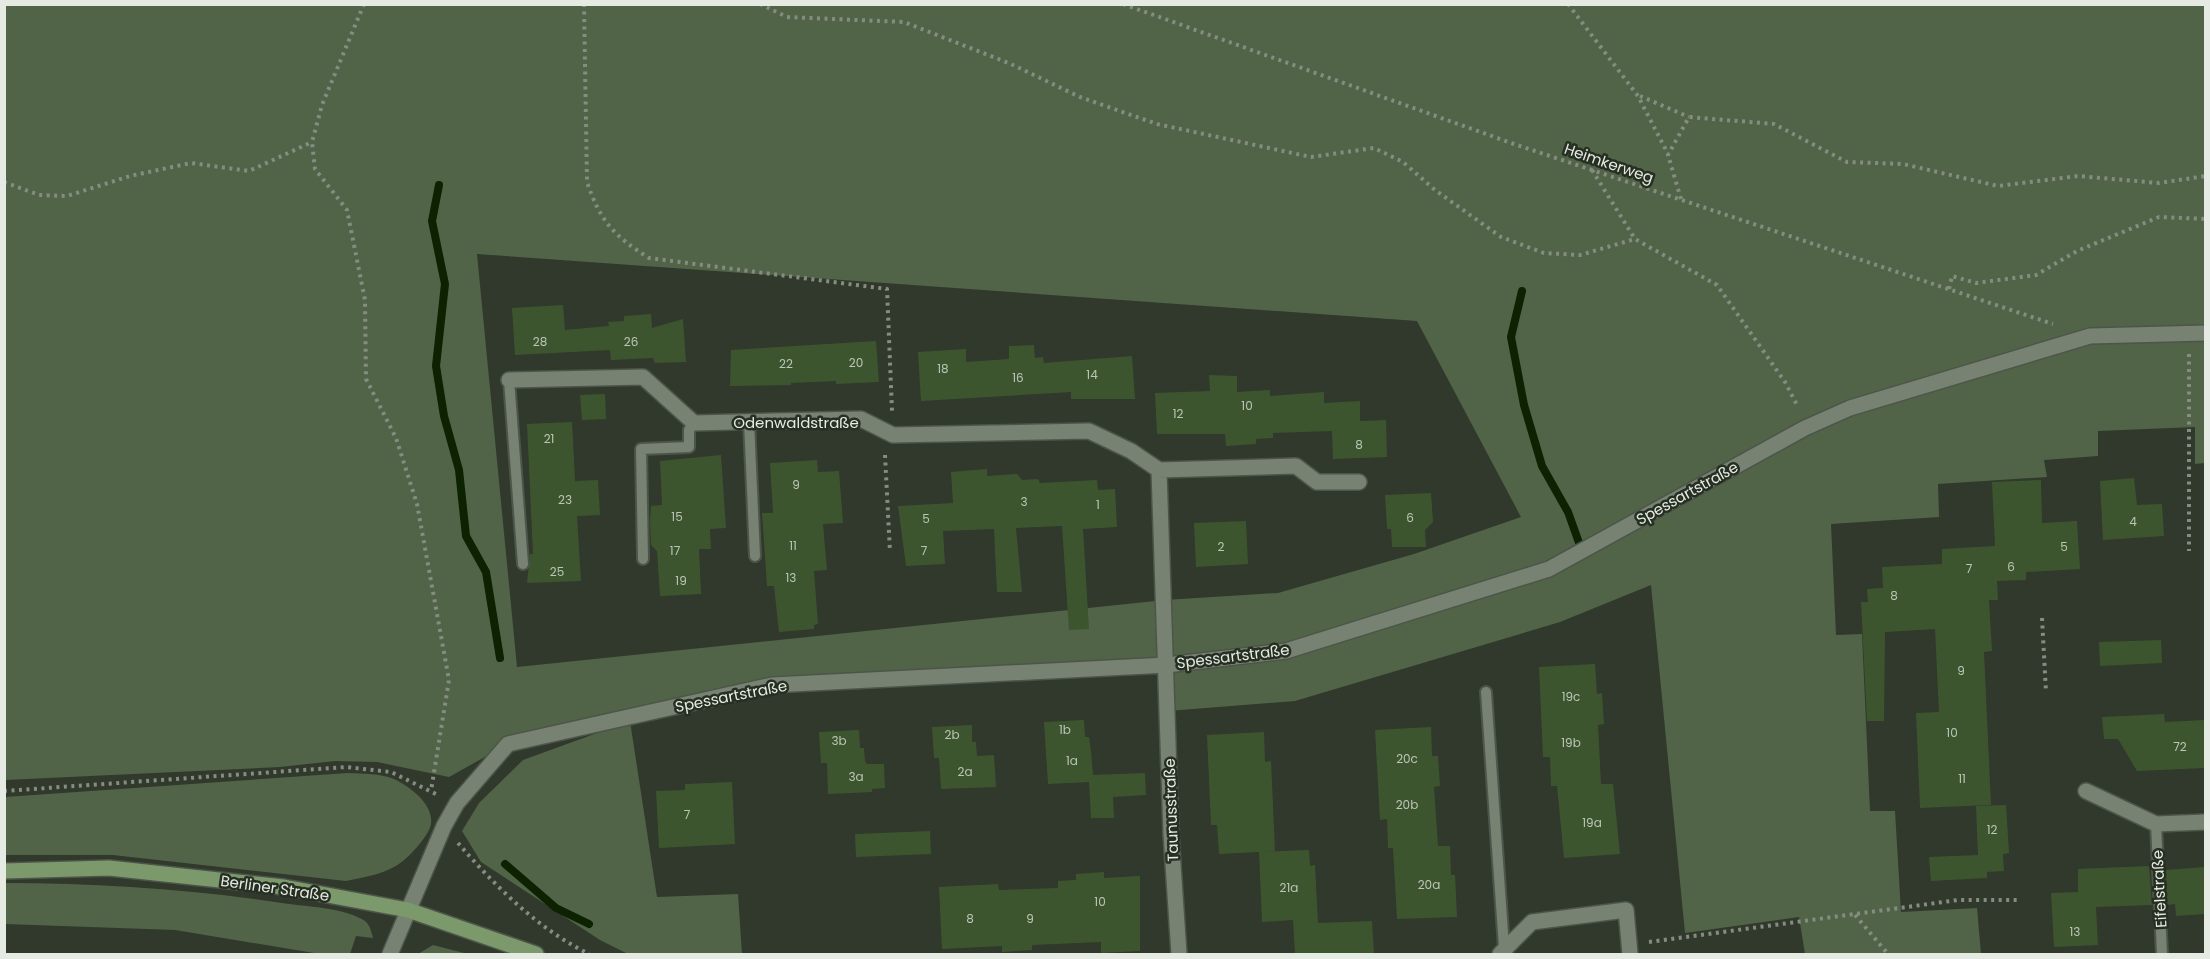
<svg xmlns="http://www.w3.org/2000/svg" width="2210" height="959" viewBox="0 0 2210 959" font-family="Poppins,sans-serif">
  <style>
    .green { fill: #516447; fill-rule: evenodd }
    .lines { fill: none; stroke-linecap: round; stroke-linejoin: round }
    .stream { stroke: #0d2200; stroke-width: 8 }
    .building { fill: #3d552f }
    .lane-casing { stroke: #4d554a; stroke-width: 14 }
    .street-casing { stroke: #4d554a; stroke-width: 18 }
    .secondary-casing { stroke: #4d554a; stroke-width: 18 }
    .path { stroke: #858c82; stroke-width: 4; stroke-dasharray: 3 4.5; stroke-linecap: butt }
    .lane { stroke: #778272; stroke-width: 10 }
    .street { stroke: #778272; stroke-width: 15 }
    .secondary { stroke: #7c996b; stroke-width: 15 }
    .labels { text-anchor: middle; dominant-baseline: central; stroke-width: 5; stroke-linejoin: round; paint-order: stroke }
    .number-label { font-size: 12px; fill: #bbc6b6 }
    .street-label { font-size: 15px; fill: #e5ebe3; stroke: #262f22 }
  </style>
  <rect width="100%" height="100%" fill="#30392c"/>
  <path class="green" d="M5,5H2205V463L2195,464V427L2098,431V456L2044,460L2047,477L1938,484L1939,517L1831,524L1836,635L1862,634L1870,811H1895L1901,912L1977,908L1981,954H2016H1805L1799,917L1685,933L1651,585L1560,622L1295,701L1168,711L1167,665L772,685L508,744L449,777L377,762L335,761L280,767L5,780ZM477,254L1417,321L1521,517L1414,554L1278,593L1165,600L517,667Z
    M630,721L657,897L738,894L742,954H628L600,940L481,862L462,831L479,803L523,760Z
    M348,773C364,774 379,773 394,779C409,786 434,804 431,824C429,835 412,854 403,861C387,874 365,877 346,881L113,855H5V797Z
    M5,883C98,883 190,889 282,903C308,907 339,907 362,919C370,923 371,931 373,938L356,936L350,954H320L175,930L5,924Z
    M433,945L468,954H418Z"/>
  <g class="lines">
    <path class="stream" d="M439,185L432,221L445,284L436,366L444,416L459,470L466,536L486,572L500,658
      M1522,291L1511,337L1524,405L1542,466L1568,512L1582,551
      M505,864L556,908L589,924"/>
  </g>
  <path class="building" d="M563,305L565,330L609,326L608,322L624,321V316L651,314L652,328L683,319L686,362L655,363L653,358L611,360L610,350L515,355L512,308Z
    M876,341L879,382L836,384V381L791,383V385L730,386L731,350Z
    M1034,345L1035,358L1043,357L1044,363L1132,356L1135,399H1071V392L921,401L918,352L966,349V362L1009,359V346Z
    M1209,375L1237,376V392L1270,390V396L1324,392V403L1360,401V421L1386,420L1387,457L1333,459L1332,431L1273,433V438L1256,439V444L1226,446L1225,434H1157L1155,393L1210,391Z
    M605,394L606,419L582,420L580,395Z
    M572,422L575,481L598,480L600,515L577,516L581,581L527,583L530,554H533L527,424Z
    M721,455L726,528L710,529L711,549H699L701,594L660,596L657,551L651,545L650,522L651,506L662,505L660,461Z
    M817,460L818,472L839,471L843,523L823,524L827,570L814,571L818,624L814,625V629L779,632L774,586H767L762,513H773L770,463Z
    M987,469V476L1017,474L1022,480L1038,479L1040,483L1097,480L1098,490L1115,489L1117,527L1083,529L1089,629L1069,630L1062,526L1016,528L1022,592H997L994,529L943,531L945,564L906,566L898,506L953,503L951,472Z
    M2134,478L2137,505L2162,504L2164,536L2103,540L2100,481Z
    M2041,480L2042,523L2077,521L2080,569L2026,572V580L1997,581L1998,600H1989L1992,651L1984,652L1991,805L1920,808L1916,713L1939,712L1935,629L1885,632L1884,721H1867L1861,602H1868L1867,589L1883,588L1882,567L1942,564V549L1995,546L1992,482Z
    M1431,493L1433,522L1425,530L1426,547H1392L1391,529H1387L1385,495Z
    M1246,521L1248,564L1196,567L1194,523Z
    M2161,640L2162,663L2100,666L2099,642Z
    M1595,664L1597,694L1602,693L1604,724L1598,725L1601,784H1613L1620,854L1564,858L1557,786H1551L1550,757H1543L1539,667Z
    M2164,714L2165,722L2205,720V768L2137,771L2118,739H2104L2102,717Z
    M1084,720L1085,737H1089L1091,751L1093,775L1145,773L1146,795L1113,797L1114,818H1091L1089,782L1048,784L1044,722Z
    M972,725V742H976L977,756L994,755L996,787L941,789L939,758H934L932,727Z
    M1431,727L1432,756H1438L1440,786L1434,787L1438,846H1450L1451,875H1455L1457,917L1397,919L1393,848H1388L1387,819L1380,820L1375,730Z
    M859,730L860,748H864L865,761L867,764H884L885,788L872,789V792L828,794L827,763H821L819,732Z
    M1264,732L1265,762L1271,761L1275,851L1219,854L1217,825H1211L1207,735Z
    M732,782L735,844L659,848L656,791L685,790V784Z
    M2006,805L2009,853L2003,854L2004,871L1987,872V878L1931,881L1929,857L1978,855L1976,806Z
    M930,831L931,854L856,857L855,834Z
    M1309,850L1310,866L1315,865L1318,923L1372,921L1374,954H1295L1293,920L1262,922L1259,852Z
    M2149,866L2152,905L2096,907L2098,945L2054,947L2051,893L2078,892V869Z
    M2205,867V914L2176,916L2175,904L2167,905L2166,870Z
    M1104,872V878L1140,876V951L1101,953V942L1032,945V950L1002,952V946L942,949L939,887L998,884L999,890L1058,888V881L1076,880V874Z"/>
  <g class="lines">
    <g class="lane-casing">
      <path id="lane" d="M509,380L523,564
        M749,422L755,556
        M643,559L641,449L689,447V430L694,423
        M1486,692L1504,947
        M2156,824L2162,954"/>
    </g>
    <g class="street-casing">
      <path id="street" d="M509,380L643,377L694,423L861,419L893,435L1089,431L1131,451L1159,470L1171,834L1179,954
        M1159,470L1296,466L1317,482H1359
        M2086,791L2156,824L2206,822
        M390,954L444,826L457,803L508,744L772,685L1167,665L1286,651L1549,569L1805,428L1850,408L2090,336L2206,333
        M1500,954L1532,922L1626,910L1630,954"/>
    </g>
    <g class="secondary-casing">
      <path id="secondary" d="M4,871L109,868L284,887L408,910L536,954"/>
    </g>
    <path class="path" d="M364,4L322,105L312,142L315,169L347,210L365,300L366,379L396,438L417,504L449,680L431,791
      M584,4L587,182C600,221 614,236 649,258L887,289L892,411
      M760,4L787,17L904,22L1011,64L1080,97L1157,124L1311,157L1374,148L1403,162L1435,190L1501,237L1544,253L1580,255L1635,239
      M1123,4L1514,144L2053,324
      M1568,4L1638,96L1668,154
      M1640,96L1689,117
      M1592,170L1635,239L1717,285L1785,382L1798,407
      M4,182L39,195L67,196L130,176L191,163L249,171L312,142
      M1681,199L1668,155L1689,117L1774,124L1847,162L1903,164L1998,186L2078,176L2159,183L2206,176
      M1949,289L1952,276L1976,283L2036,275L2077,251L2159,217L2206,219
      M2189,354V551
      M885,455L890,552
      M2042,618L2046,692
      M4,791L346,767L391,772L438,795
      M458,843C495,886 538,929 589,954
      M1855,915L1888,954
      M1649,942L1958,900H2021"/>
    <use href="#lane" class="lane"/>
    <use href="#street" class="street"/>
    <use href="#secondary" class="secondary"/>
  </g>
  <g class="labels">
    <g class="number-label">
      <text x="540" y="341">28</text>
      <text x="631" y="341">26</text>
      <text x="856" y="362">20</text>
      <text x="786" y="363">22</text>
      <text x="943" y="368">18</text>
      <text x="1092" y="374">14</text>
      <text x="1018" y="377">16</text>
      <text x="1247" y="405">10</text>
      <text x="1178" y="413">12</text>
      <text x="549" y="438">21</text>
      <text x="1359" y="444">8</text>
      <text x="796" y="484">9</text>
      <text x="565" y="499">23</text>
      <text x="1024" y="501">3</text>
      <text x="1098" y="504">1</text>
      <text x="677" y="516">15</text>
      <text x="1410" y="517">6</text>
      <text x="926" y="518">5</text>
      <text x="2133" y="521">4</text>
      <text x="793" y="545">11</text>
      <text x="1221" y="546">2</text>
      <text x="2064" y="546">5</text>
      <text x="675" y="550">17</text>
      <text x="924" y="550">7</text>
      <text x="2011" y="566">6</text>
      <text x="1969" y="568">7</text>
      <text x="557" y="571">25</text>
      <text x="791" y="577">13</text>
      <text x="681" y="580">19</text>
      <text x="1894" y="595">8</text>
      <text x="1961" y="670">9</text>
      <text x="1571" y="696">19c</text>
      <text x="1065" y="729">1b</text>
      <text x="1952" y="732">10</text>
      <text x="952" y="734">2b</text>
      <text x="839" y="740">3b</text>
      <text x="1571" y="742">19b</text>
      <text x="2180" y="746">72</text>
      <text x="1407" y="758">20c</text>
      <text x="1072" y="760">1a</text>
      <text x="965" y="771">2a</text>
      <text x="856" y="776">3a</text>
      <text x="1962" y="778">11</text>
      <text x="1407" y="804">20b</text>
      <text x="687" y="814">7</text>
      <text x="1592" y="822">19a</text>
      <text x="1992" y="829">12</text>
      <text x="1429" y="884">20a</text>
      <text x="1289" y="887">21a</text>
      <text x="1100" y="901">10</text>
      <text x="970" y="918">8</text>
      <text x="1030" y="918">9</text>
      <text x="2075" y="931">13</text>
    </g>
    <g class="street-label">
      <text transform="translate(1609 163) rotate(19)">Heimkerweg</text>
      <text x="796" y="422">Odenwaldstraße</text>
      <text transform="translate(1687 493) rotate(-29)">Spessartstraße</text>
      <text transform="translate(1233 656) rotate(-7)">Spessartstraße</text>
      <text transform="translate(731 696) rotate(-11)">Spessartstraße</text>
      <text transform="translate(1171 810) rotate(-92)">Taunusstraße</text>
      <text transform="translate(275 888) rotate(8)">Berliner Straße</text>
      <text transform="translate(2159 889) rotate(-93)">Eifelstraße</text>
    </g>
  </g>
  <rect width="2210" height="959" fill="none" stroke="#e5ebe3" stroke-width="12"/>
</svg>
